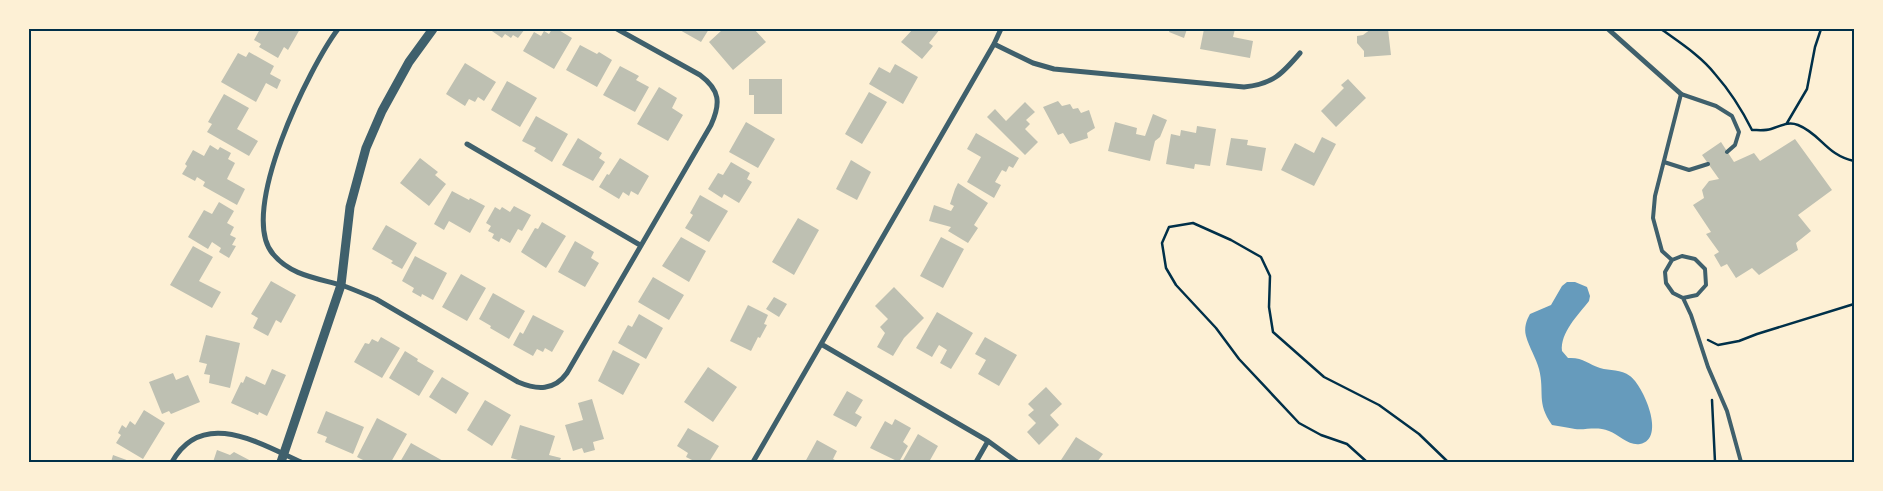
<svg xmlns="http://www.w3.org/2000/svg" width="1883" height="491" viewBox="0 0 1883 491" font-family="'Varela Round',sans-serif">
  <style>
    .water { fill: #669bbc }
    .building { fill: #bec0b2 }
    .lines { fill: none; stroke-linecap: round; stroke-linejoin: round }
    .path { stroke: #003049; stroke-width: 2.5 }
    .service { stroke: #3f606c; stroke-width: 4 }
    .minor { stroke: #3f606c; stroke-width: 5 }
    .tertiary { stroke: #3f606c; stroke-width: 9 }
    .neatline { fill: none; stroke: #003049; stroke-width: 2 }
  </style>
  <rect width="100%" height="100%" fill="#fdf0d5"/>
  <path class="water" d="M1567,282H1575L1587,287L1590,296L1589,301C1578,315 1560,333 1562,351L1568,358C1583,357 1588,364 1600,368C1610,371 1621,369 1630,376C1643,385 1667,439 1640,444C1629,446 1619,435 1609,431C1597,426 1587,430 1575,429C1568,428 1560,426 1552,425C1536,402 1545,393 1539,369C1536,358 1529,347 1526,336C1524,328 1526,321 1530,314L1551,305L1562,286Z"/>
  <path class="building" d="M260,29H300L288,50L284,47L278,58L259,47L261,44L254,40Z
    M489,29H525L518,38L513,35L511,38L505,34L502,38Z
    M552,29H557L572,38L554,69L523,51L534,32L541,36L544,31L549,34Z
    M678,29H709L701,42Z
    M721,29H754L766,42L733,70L709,42L722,30Z
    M913,29H940L929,43L933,46L922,59L901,42Z
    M1170,29H1187L1184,38L1169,32Z
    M1204,29H1235L1233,37L1253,41L1250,58L1200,49Z
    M1371,29H1388L1391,55L1364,57V51L1357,43V36L1363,35Z
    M580,45L597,54L599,52L612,60L597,87L566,70Z
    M249,52L274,66L270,74L281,80L277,89L266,83L256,102L221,82L238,53L246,57Z
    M465,63L496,82L484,101L478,97L475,102L469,99L465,106L446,94Z
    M895,64L918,77L903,104L869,84L879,67L890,73Z
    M620,66L639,76L636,80L649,87L635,112L603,95Z
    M749,79H782V114H754V95H749Z
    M1348,79L1366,98L1336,127L1321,111L1344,88L1341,85Z
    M507,81L537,98L520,127L491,110Z
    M659,87L677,98L672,108L683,115L668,141L637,124Z
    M869,92L887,102L862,144L845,134Z
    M224,94L249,108L237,129L258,141L249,156L207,132L212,124L208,122Z
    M1058,101L1062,106L1070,104L1073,109L1078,108L1081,113L1089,110L1095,128L1087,133L1088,138L1070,144L1063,133L1058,135L1043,107Z
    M1025,102L1035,112L1026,120L1030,124L1025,129L1038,142L1025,155L987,117L995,109L1006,121Z
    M1153,114L1167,120L1160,137L1155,141L1150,161L1108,151L1115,122L1137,128L1136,134L1145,136Z
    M536,116L568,134L552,162L534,151L536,148L522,141Z
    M746,122L775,139L758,168L729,152Z
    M1197,126L1216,129L1210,166L1195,164L1194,169L1166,164L1171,134L1180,136L1181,130L1196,133Z
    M976,133L1019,158L1013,168L1009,166L1006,172L1002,170L995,182L1001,185L994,198L967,182L981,157L967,149Z
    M1322,137L1336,144L1314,186L1281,170L1295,143L1314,153Z
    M578,138L602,153L599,158L605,162L593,181L562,165Z
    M1231,138L1248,140L1247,145L1266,148L1262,171L1226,165Z
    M1795,139L1832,190L1798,215L1811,231L1796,243L1798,250L1759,275L1752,268L1736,278L1727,264L1721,267L1714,255L1719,252L1706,234L1711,232L1693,205L1704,198L1702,190L1709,181L1719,179L1702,155L1721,142L1734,162L1754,153L1760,161Z
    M210,145L218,150L220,147L231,153L228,159L235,163L227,179L245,189L237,205L203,186L205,182L197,177L195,181L182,174L187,166L185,164L193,150L204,156Z
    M420,158L438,172L435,175L446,184L429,206L400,183Z
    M620,158L649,176L638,195L631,191L629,196L623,192L619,199L599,187L607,174L609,175Z
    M851,160L871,172L857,200L836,189Z
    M731,162L750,173L747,179L752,182L739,203L724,194L722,198L708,189L718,173L723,175Z
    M958,183L988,203L974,225L978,228L968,243L948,231L951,227L929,221L934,205L951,211L954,206L950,204L955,189Z
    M452,191L469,200L470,198L485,206L470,233L449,221L444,230L434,224Z
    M700,195L728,211L709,242L685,228L693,215L690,213Z
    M219,202L234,211L227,223L234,227L230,235L236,238L232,245L236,246L229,258L219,252L221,248L212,242L208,249L188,237L204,210L212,214Z
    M514,206L531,215L522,231L518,229L510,243L501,238L499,242L492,238L494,234L488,231L491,226L486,223L495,207L500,210L502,207L510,212Z
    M798,218L819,230L794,275L772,262Z
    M542,222L566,236L546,268L521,252L535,228L538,229Z
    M386,225L417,243L402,269L391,263L393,261L372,249Z
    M681,237L706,251L689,282L662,266Z
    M941,237L964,249L943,288L920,276Z
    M575,241L594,252L591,258L599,263L585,287L558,272Z
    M193,246L213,257L199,281L221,292L212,308L170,285Z
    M415,256L447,273L433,300L422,294L421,297L412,292L414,288L402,281Z
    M461,274L486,288L467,321L442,307Z
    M653,277L684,295L669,320L638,302Z
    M271,281L296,295L281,323L276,320L268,336L253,328L258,318L251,314Z
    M894,287L924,318L904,338L893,356L877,347L885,333L880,327L888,319L875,306Z
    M493,293L525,311L509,339L490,328L491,326L479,319Z
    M774,297L787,304L779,317L766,309Z
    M748,305L768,315L764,324L767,325L760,338L758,337L751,351L730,341Z
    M937,312L973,333L951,369L940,363L947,350L939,345L932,357L916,348Z
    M639,314L663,328L646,359L618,343L628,325L632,327Z
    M533,315L564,331L552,352L545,348L543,352L537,349L533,356L513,345L520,332L523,334Z
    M206,335L240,343L230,388L209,383L210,375L204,374L207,364L199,362Z
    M381,337L400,348L382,378L354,362L365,343L369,344L372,339L378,342Z
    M985,337L1017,355L999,386L978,374L986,360L975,354Z
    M613,350L640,364L623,395L598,381Z
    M405,351L418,359L417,361L434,371L419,396L389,378Z
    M708,367L737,387L713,422L684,402Z
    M272,369L286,375L267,416L259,412L258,415L231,403L241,382L243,383L246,376L265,385Z
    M173,373L176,380L188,375L200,402L171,414L169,411L162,414L149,382Z
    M442,377L469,393L456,414L429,397Z
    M1046,387L1062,404L1050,415L1059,425L1039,445L1027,432L1036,423L1028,415L1034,410L1028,404Z
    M847,391L863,400L855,413L862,417L856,427L833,415Z
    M592,399L604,439L593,442L595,450L584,453L582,448L573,451L565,425L583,420L578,403Z
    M485,400L511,415L492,446L467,430Z
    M144,410L165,423L143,459L116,443L121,435L118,433L122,425L126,428L130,421L135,425Z
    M326,411L364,427L353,454L325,442L327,437L317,433Z
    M377,418L407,434L391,462H367L357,457Z
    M895,419L911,428L903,442L908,446L899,462L870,448L885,421L892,425Z
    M520,425L555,436L549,455L561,458L559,462H525L511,458Z
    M688,428L719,446L709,462L706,461L690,462L692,460L686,457L688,453L677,446Z
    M918,434L938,446L929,462H902Z
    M1076,437L1103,454L1097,462H1064L1061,460Z
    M817,440L837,451L833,459L839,462H805Z
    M411,443L445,462H400Z
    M217,450L230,455L234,452L253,462H213Z
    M113,455L132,462H111Z"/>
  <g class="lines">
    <path class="path" d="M1661,29C1679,42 1701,56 1715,74C1730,91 1742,110 1752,130
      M1787,123L1807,89L1815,47L1821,29
      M1752,130C1758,130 1765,131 1771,129C1781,126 1788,121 1798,125C1821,134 1826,155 1854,161
      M1708,340L1718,345L1739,341L1757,334L1854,304
      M1712,400L1715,462
      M1367,462L1347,444L1321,435L1299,423L1239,359L1216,328L1176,285L1166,268L1162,243L1169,227L1193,223L1231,240L1261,257L1270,276L1269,307L1273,332L1324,377L1379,405L1419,434L1448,462"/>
    <path class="service" d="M1664,162L1689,170L1708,164
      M1672,260L1662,251L1653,218L1655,196L1681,94L1716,106L1732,116L1739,132L1735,145L1727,152
      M1683,298L1697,295L1706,285L1705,269L1695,259L1682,256L1672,260L1665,272L1666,283L1673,293L1683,298L1691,315L1708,367L1727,411L1741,462"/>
    <path class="minor" d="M338,29C310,66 237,213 273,254C290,275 316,278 341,285C353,289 364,294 376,299L518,382C537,390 554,391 567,373L711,125C721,103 720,90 700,75L617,29
      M1608,29L1681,94
      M994,44L1033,63L1054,69L1244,87C1273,84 1282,74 1300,53
      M467,144L640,245
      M821,344L988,441L1017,462
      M172,462C202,408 259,443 301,462
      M753,462L994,44L1001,29
      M976,462L988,441"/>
    <path class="tertiary" d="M281,462L341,285L350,207L366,148L382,111L409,62L433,29"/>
  </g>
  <rect width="1883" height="491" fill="none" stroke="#fdf0d5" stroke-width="60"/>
  <rect x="30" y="30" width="1823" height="431" class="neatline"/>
</svg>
